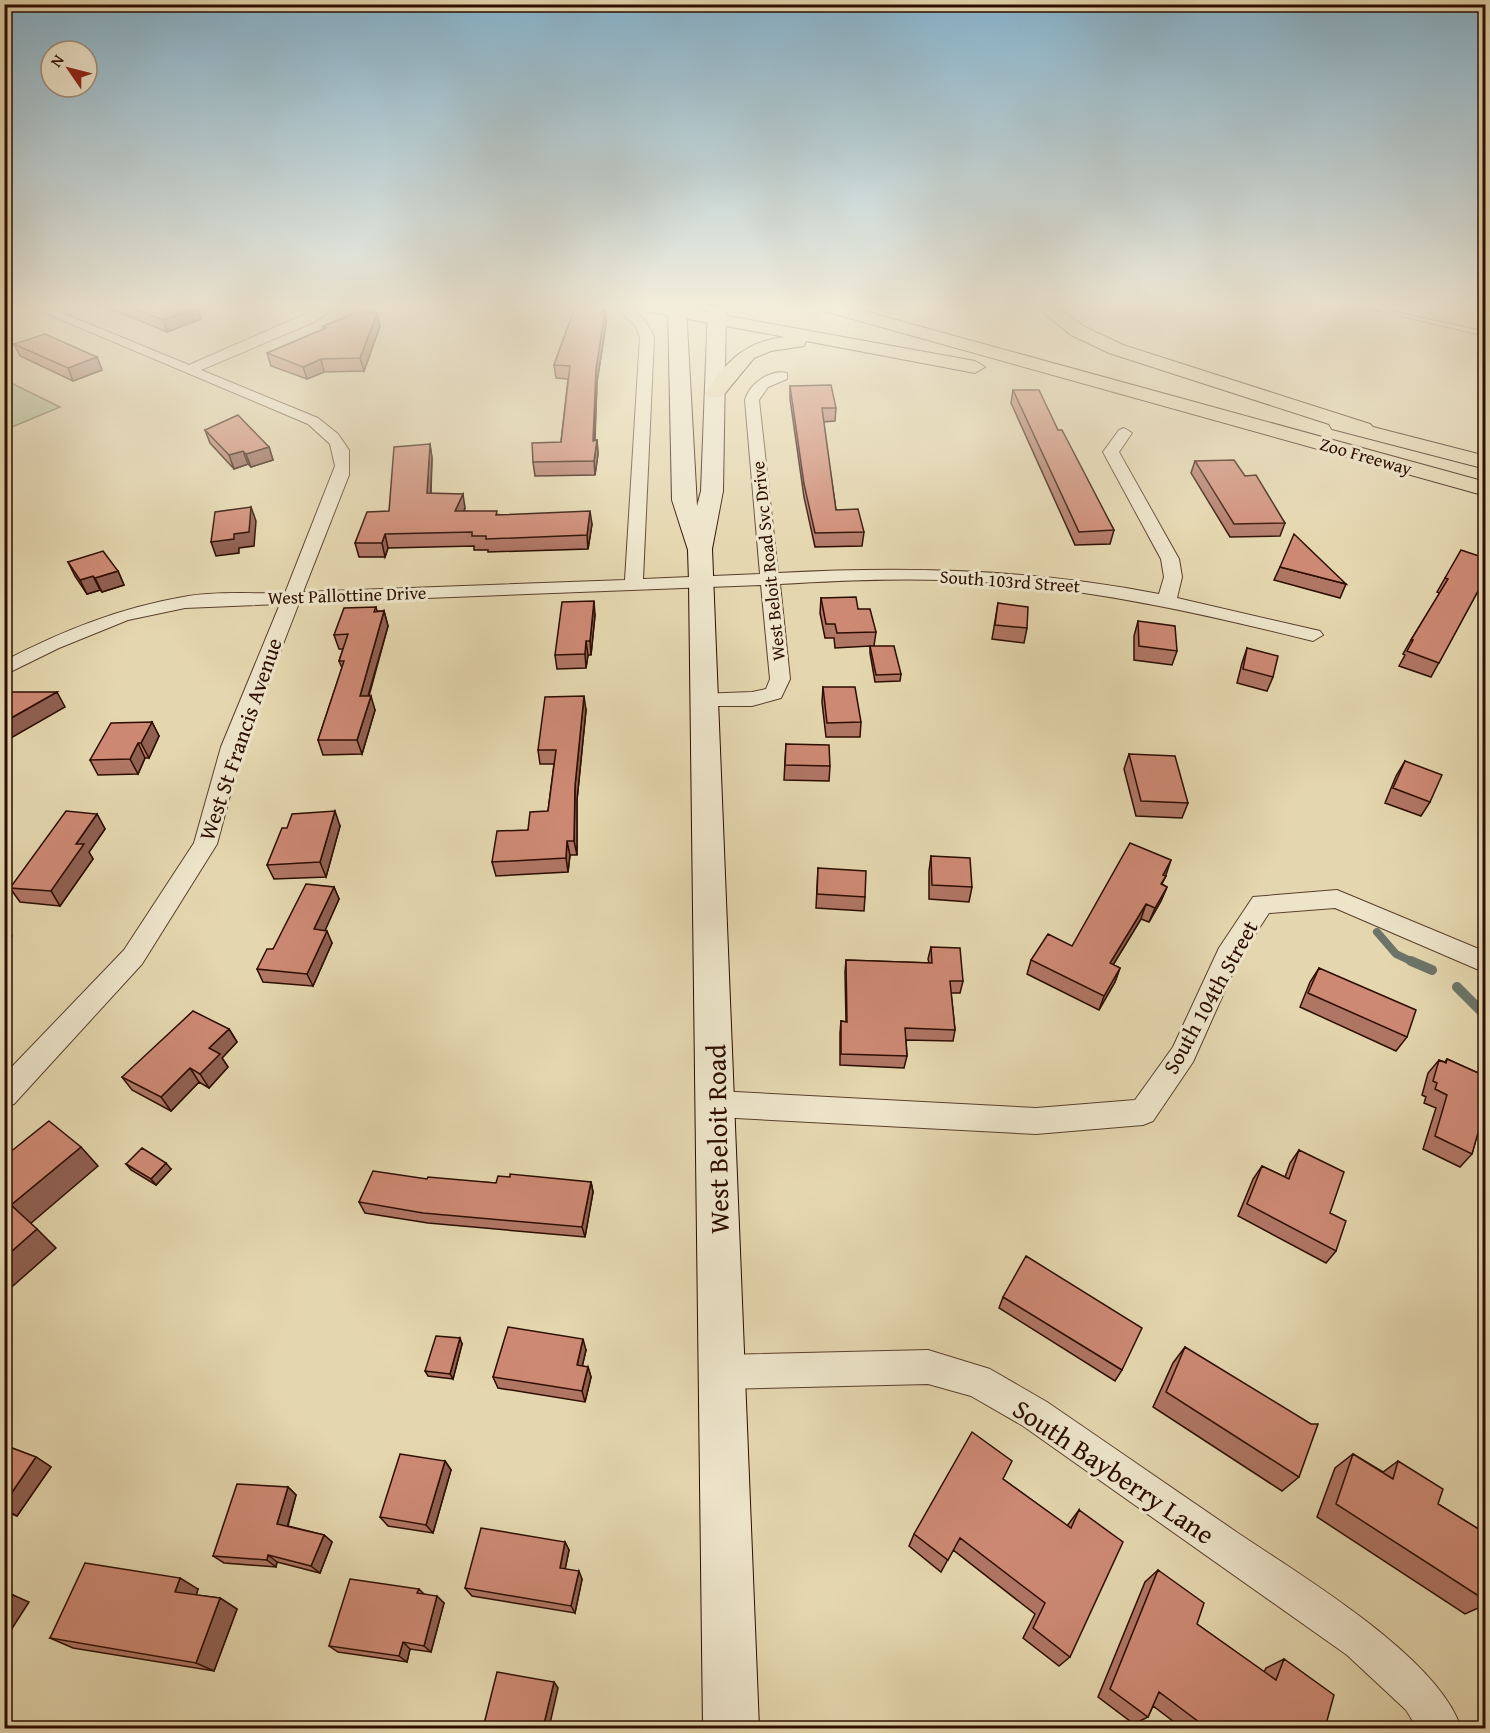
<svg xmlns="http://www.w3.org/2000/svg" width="1490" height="1733" viewBox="0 0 1490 1733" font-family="'Gentium Book Plus',serif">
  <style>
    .green { fill: #aebf90; stroke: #6d6648; stroke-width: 1.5 }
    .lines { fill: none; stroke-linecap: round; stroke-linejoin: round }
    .stream-far1 { stroke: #6c7469; stroke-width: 8 }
    .stream { stroke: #6c7469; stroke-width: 10 }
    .lane-casing { stroke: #5a3f2c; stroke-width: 2 }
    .street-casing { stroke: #5a3f2c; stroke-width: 2 }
    .secondary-casing { stroke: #2c0d00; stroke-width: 2 }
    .highway-casing { stroke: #2c0d00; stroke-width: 2 }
    .lane { fill: #ede4ca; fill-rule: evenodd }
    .street { fill: #ede4ca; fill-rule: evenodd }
    .secondary { fill: #ede4ca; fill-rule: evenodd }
    .highway { fill: #e4d6ae; fill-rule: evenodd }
    .wall { fill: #b07664; stroke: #2c0d00; stroke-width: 1.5 }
    .shaded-wall { fill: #906051; stroke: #2c0d00; stroke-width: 1.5 }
    .building { fill: #cd8974; stroke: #2c0d00; stroke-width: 1.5 }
    .labels { text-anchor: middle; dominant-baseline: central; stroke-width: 6; stroke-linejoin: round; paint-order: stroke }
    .far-street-label { font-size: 18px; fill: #2c0d00; stroke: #ede4ca }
    .street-label { font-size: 22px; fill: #2c0d00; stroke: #ede4ca }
    .near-street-label { font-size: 27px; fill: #2c0d00; stroke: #ede4ca }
  </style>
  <rect width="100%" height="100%" fill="#e4d6ae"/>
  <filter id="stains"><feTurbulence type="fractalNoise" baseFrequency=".00333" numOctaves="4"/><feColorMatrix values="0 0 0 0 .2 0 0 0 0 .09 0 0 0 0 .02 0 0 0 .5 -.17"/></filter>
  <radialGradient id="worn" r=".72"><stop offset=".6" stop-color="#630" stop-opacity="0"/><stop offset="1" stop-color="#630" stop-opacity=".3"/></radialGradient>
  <path class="green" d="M4,380H5L60,407L5,430Z"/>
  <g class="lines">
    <path class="stream-far1" d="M1377,932L1396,954L1415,963"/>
    <path class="stream" d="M1411,961L1432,970
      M1457,987L1486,1016"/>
    <g class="lane-casing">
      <path id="lane" d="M1362,307H1373L1486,332V336Z"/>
    </g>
    <g class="street-casing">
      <path id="street" d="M31,307H48L189,365L321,307H336L314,322L201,370L318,418L338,434L349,450V475L303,592L625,580L640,337L635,325L613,307C634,306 646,318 654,337L643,579L760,574L745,400C749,384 770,369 787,373V379L768,387L759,400L778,573C907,566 1032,569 1159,594L1164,577L1161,559L1103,452L1119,430L1124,428L1132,433L1119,452L1179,559L1182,577L1177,598L1320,631L1323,635L1313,641C1208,615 1103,591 994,583C923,577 851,580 780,584L790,679L781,698L752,706H706L699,704L696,699L699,694L752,692L766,689L770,679L761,585L299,603L243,747L217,844L142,964L14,1104L4,1107V1075L124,950L194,843L221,747L280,604L185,608L128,620L59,648L4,675V661C62,631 119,608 183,597C215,591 251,594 285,593L335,466L330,444L308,424Z
        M1337,890L1486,952V973L1335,908L1269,913L1239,959L1193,1062L1153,1121L1143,1125L1036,1134L717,1117L707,1113L703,1104L707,1095L717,1091L1036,1108L1135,1100L1173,1047L1219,948L1253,897Z
        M928,1350L990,1369L1047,1402C1110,1445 1172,1488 1235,1531C1298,1574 1438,1656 1461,1728H1417L1406,1710L1347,1655L1023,1426L971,1396L928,1384L723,1389L711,1384L706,1372L711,1360L723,1355Z"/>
    </g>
    <g class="secondary-casing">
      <path id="secondary" d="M668,307H686L697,506L701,491L708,307H726L723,491L712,549L759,1728H703L689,582L688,550L672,500Z"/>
    </g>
    <g class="highway-casing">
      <path id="highway" d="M641,307H678L975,361L985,367L975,373L806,341L804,346L771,351L754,358L722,397H708L705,393C726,362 745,341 785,337L650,312Z
        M821,307H849L1486,482V496L824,311Z
        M1037,307H1057L1085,327L1123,345L1370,424L1373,427L1486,456V469L1332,429L1329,424L1109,353L1071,335Z"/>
    </g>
    <use href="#lane" class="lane"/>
    <use href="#street" class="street"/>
    <use href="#secondary" class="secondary"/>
    <use href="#highway" class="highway"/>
  </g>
  <path class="wall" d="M106,307H197L201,319L167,332Z
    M575,307H605L606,324L597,382L595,441L597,440L598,454L595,475L535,476L533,462L561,442L568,379L556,378L554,365Z
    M377,314L380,326L364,371L324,372L307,379L271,366L267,353L323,329V326Z
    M14,344L97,357L102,370L73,381L20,356Z
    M790,386L836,408L835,421L823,422L836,510L864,532L862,546L815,547L804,497L790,399Z
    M1013,390L1058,430L1114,530L1110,544L1075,545L1011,403Z
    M205,430L269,447L273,460L251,467L248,464L234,469L210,443Z
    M430,444L432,458L431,493L465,508L464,511L592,524L588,549L488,552V550H474V546L388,548L385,557H359L355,543L389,511Z
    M1195,461L1245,476L1285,523L1280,536L1230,537L1191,473Z
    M68,562L118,571L124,585L102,592L100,590L87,594L75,576Z
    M1280,567L1346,584L1340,598L1274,580Z
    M1445,578H1485L1431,677L1399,666L1405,655L1403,654L1411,640L1440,593L1437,592Z
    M821,598L858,609L876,632L874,646L901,674L900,681L875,682L870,653V646L835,648L834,638H825L820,613Z
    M998,603L1027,628L1024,643L992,639Z
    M376,607L377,611H384L388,626L369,696L375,710L362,754L323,755L318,740L342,668L339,661L343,649H339L334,635Z
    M595,615L591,655H588L586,668L557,669L555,655Z
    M1138,621L1177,651L1172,665L1134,660V636Z
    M1247,648L1273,677L1267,691L1237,683L1242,663Z
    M823,687L861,722L860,737H826L822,702Z
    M586,710L577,800V855H570L568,872L496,876L492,862L548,811L554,764H540L538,750Z
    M152,722L159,736L149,758H145L138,774L98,775L90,760Z
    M786,744L830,766L829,781L784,780Z
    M1129,754L1188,803L1182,818L1136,816L1124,769Z
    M1405,761L1430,802L1421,816L1385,803L1396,776Z
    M97,814L105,829L89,852L93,859L60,906L20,902L10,888Z
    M340,826L326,877L274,879L267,865Z
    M931,856L972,887L969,902L929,899V871Z
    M818,868L865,897L864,911L816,908Z
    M1165,876H1166L1162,884L1167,887L1161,901L1149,922L1141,919L1113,965L1120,968L1115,982L1099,1010L1027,974L1031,960L1072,946Z
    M334,887L339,899L325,930L332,943L313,986L263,982L257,969L273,949Z
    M931,947L963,981L960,993H951L955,1030L953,1041L906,1040L907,1056L904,1068L840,1065V1033L841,1021L846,1022L845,972L846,960L929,963L928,959Z
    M1319,968L1407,1037L1396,1051L1300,1007L1310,982Z
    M229,1029L237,1042L222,1058L228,1067L209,1088L199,1082L171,1111L132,1090L122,1077Z
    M1447,1059L1485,1076V1131L1479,1128L1472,1154L1460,1167L1423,1149L1436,1108L1424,1103L1426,1097L1422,1095L1428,1073L1439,1060L1445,1062Z
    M1299,1150L1330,1213L1336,1251L1326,1263L1238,1216L1253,1179L1262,1166L1285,1177L1290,1163Z
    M126,1164L171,1169L156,1185L131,1170Z
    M427,1179L496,1183L591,1182L593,1192L585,1237L428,1223L365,1213L359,1202Z
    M1003,1297L1122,1370L1115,1381L999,1308Z
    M462,1344L453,1379L428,1376L425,1371Z
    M1185,1347L1299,1477L1282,1491L1153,1407L1173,1363Z
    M586,1350L582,1366L588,1367L591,1377L585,1402L498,1388L493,1377Z
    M4,1445L36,1457L51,1467L17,1516L4,1511Z
    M1353,1454L1383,1472L1398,1461L1438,1504L1485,1533V1605L1465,1614L1317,1517L1335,1468Z
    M445,1461L451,1470L433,1533L388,1526L380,1517Z
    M1003,1479L1067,1526L1079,1510L1070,1657L1059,1666L1023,1638L1035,1614L953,1550L941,1572L909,1546L914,1534Z
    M288,1487L296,1495L288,1526L324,1535L332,1542L320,1573L277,1562L276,1567L224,1563L213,1556Z
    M565,1542L569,1550L565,1569L582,1579L575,1613L472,1596L465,1588Z
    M1158,1570L1197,1624L1264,1672L1266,1668L1284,1659L1325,1728H1182L1153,1706L1148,1717L1134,1724L1098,1697L1145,1582Z
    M198,1589L196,1595L220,1598L237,1609L214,1671L73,1648L50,1638Z
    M419,1589L424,1594L444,1603L431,1652L410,1649L407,1662L338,1652L329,1646Z"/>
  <path class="shaded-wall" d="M197,307L201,319L167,332L163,320Z
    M604,307H605L606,324L597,382L594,454L593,441L596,369Z
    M377,314L380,326L364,371L360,358Z
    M97,357L102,370L73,381L68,368Z
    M321,359L324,372L307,379L303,367Z
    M597,440L598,454L595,475L594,461Z
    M430,444L432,458L430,507L427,493Z
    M269,447L273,460L251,467L246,454Z
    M243,451L248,464L234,469L229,455Z
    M463,494L465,508L458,525L455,511Z
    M251,507L256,521L254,546L239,548V553L216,556L211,542L234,534Z
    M590,511L592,524L588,549L587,535Z
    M385,534L388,548L385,557L382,543Z
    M118,571L124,585L102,592L95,578Z
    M93,576L100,590L87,594L80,580Z
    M594,601L595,615L591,655L590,641Z
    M384,611L388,626L364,710L360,696Z
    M586,641L588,655L586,668L585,654Z
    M57,692L65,707L4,742V722Z
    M371,696L375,710L362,754L357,740Z
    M584,696L586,710L577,800V855L574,841L575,786Z
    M152,722L159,736L149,758L141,743Z
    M138,743L145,758L138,774L130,759Z
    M335,811L340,826L326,877L320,862Z
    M97,814L105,829L89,852L93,859L60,906L51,891L76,844Z
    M567,841L570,855L568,872L566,858Z
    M1171,860L1166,875L1157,890L1163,875Z
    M334,887L339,899L320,942L314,929Z
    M1167,887L1161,901L1149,922L1155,908Z
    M1146,904L1141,919L1105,978L1110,963Z
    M4,925L12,936L4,943Z
    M327,931L332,943L313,986L307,974Z
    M1120,968L1115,982L1099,1010L1104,996Z
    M229,1029L237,1042L222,1058L228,1067L209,1088L200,1074L209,1048Z
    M190,1068L199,1082L171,1111L161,1097Z
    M81,1147L98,1166L30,1224L11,1205Z
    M166,1163L171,1169L156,1185L151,1179Z
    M591,1182L593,1192L585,1237L582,1227Z
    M37,1229L56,1248L6,1292L4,1290V1258Z
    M460,1338L462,1344L453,1379L450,1374Z
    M583,1339L586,1350L580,1376L577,1365Z
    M588,1367L591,1377L585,1402L582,1391Z
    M36,1457L51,1467L17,1516L4,1509V1504Z
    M445,1461L451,1470L433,1533L426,1525Z
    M288,1487L296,1495L286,1531L277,1524Z
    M324,1535L332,1542L320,1573L311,1566Z
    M565,1542L569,1550L564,1575L560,1568Z
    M268,1555L277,1562L276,1567L267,1560Z
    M579,1571L582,1579L575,1613L571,1606Z
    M180,1578L198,1589L194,1602L175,1592Z
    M13,1595L29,1602L4,1641V1608Z
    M437,1596L444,1603L431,1652L424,1646Z
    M220,1598L237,1609L214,1671L196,1663Z
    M403,1642L410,1649L407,1662L399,1656Z
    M554,1682L558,1688L549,1728H543Z"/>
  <path class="building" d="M131,307H197L163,320Z
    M575,307H604L602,312H605L596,369L593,441L597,440L594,461L533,462L532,443L561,442L570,366L554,365Z
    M363,310L377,314L360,358L321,359L303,367L267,353L327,328L323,326Z
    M45,334L97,357L68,368L14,344Z
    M831,385L836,408H822L836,510L858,509L864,532L815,533L804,484L790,386Z
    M1013,390H1039L1058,430H1062L1114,530L1079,532Z
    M238,415L269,447L246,454L243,451L229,455L205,430Z
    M430,444L427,493L463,494L455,511H497L496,515L590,511L587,535L486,539V536H472V532L385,534L382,543H355L367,512L389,511L394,447Z
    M1234,460L1245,476L1256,475L1285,523L1234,524L1195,461Z
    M251,507L249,532L234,534V539L211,542L215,512Z
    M1294,534L1346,584L1280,567Z
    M1461,550L1485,558V578L1439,663L1407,651L1413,640H1411L1448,579L1445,578Z
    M103,551L118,571L95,578L93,576L80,580L68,562Z
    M856,597L858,609H870L876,632L837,633L835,624H826L821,598Z
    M594,601L590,641H586L585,654L555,655L562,602Z
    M998,603L1028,607L1027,628L995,625Z
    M376,607L374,612L384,611L360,696H371L357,740H318L344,661H339L348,634L334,635L344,608Z
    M1138,621L1175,626L1177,651L1139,646Z
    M870,646H894L901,674L876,675Z
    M1247,648L1278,656L1273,677L1243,669Z
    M823,687H855L861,722L827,723Z
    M8,692H57L4,722V694Z
    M584,696L575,786L574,841H567L566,858L492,862L497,831L528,830L530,812L548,811L556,750H538L545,697Z
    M152,722L141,743H138L130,759L90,760L111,723Z
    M786,744L829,745L830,766L785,765Z
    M1129,754L1175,756L1188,803L1141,801Z
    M1405,761L1442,775L1430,802L1393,788Z
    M66,811L97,814L76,844H84L51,891L10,888Z
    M335,811L320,862L267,865L282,828H287L292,814Z
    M1130,843L1171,860L1163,875L1166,876L1161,884L1167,887L1155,908L1146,904L1110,963L1120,968L1104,996L1031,960L1048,934L1072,946Z
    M931,856L970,858L972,887L932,885Z
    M818,868L866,871L865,897L817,894Z
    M306,884L334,887L314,929L327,931L307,974L257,969L267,949H273Z
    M931,947L960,948L963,981H950L955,1030L905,1028L907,1056L841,1054V1021L847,1022L846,960L932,963Z
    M1319,968L1416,1010L1407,1037L1308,993Z
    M193,1011L229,1029L209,1048L220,1054L200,1074L190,1068L161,1097L122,1077Z
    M1447,1059L1485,1076V1112H1484L1472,1154L1435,1136L1447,1095L1435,1089L1437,1083L1433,1081L1439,1060L1446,1063Z
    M49,1121L81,1147L11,1205L37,1229L4,1258V1157Z
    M142,1148L166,1163L151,1179L126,1164Z
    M1299,1150L1344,1172L1330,1213L1346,1221L1336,1251L1247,1204L1262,1166L1289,1179Z
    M373,1171L427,1179L428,1177L496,1183L498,1176L510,1177V1174L591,1182L582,1227L423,1213L359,1202Z
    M1026,1256L1142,1328L1122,1370L1003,1297Z
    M508,1327L583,1339L577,1365L588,1367L582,1391L493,1377Z
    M436,1336L460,1338L450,1374L425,1371Z
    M1185,1347L1311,1424H1318L1299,1477L1166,1392Z
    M972,1432L1012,1461L1003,1479L1071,1528L1079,1510L1123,1542L1070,1657L1033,1628L1045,1603L960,1538L948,1560L914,1534Z
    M4,1445L36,1457L4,1504Z
    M400,1454L445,1461L426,1525L380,1517Z
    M1353,1454L1393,1479L1398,1461L1443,1489L1438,1504L1485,1533V1600L1336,1504Z
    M237,1484L288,1487L277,1524L324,1535L311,1566L268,1555L267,1560L213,1556Z
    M481,1528L565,1542L560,1568L579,1571L571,1606L465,1588Z
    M85,1563L180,1578L175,1592L220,1598L196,1663L50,1638Z
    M1158,1570L1204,1603L1197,1624L1276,1680L1284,1659L1334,1695L1325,1728H1207L1159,1692L1148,1717L1110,1689Z
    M350,1579L419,1589L417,1593L437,1596L424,1646L403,1642L399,1656L329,1646Z
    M4,1592L13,1595L4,1608Z
    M497,1672L554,1682L543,1728H483Z"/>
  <linearGradient id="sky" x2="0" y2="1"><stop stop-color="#87b6d1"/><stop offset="0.56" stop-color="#f3eddb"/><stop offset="1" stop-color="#f3eddb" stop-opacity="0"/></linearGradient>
  <rect width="1490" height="549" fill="url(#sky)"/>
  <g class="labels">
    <g class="far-street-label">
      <text transform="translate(1366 456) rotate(16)">Zoo Freeway</text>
      <text transform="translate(768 561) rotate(-96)">West Beloit Road Svc Drive</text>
      <text transform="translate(1010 581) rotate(4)">South 103rd Street</text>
      <text transform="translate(347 595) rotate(-2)">West Pallottine Drive</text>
    </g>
    <g class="street-label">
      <text transform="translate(240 739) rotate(-71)">West St Francis Avenue</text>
      <text transform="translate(1210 997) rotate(-61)">South 104th Street</text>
    </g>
    <g class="near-street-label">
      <text transform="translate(717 1139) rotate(-91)">West Beloit Road</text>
      <text transform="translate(1114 1471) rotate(34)">South Bayberry Lane</text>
    </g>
  </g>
  <rect width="1490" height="1733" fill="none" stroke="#e4d6ae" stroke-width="24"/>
  <rect x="6" y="6" width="1478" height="1721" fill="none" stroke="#2c0d00" stroke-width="3"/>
  <rect x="12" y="12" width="1466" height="1709" fill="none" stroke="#2c0d00" stroke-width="1.5"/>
  <g transform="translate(69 69) rotate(305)"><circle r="28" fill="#ede4ca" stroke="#a08e79" stroke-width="1.5"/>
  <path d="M0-4.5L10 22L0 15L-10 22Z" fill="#8f2418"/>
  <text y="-9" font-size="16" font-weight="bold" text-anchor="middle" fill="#2c0d00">N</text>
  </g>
  <rect width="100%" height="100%" filter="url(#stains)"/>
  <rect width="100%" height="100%" fill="url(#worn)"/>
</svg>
